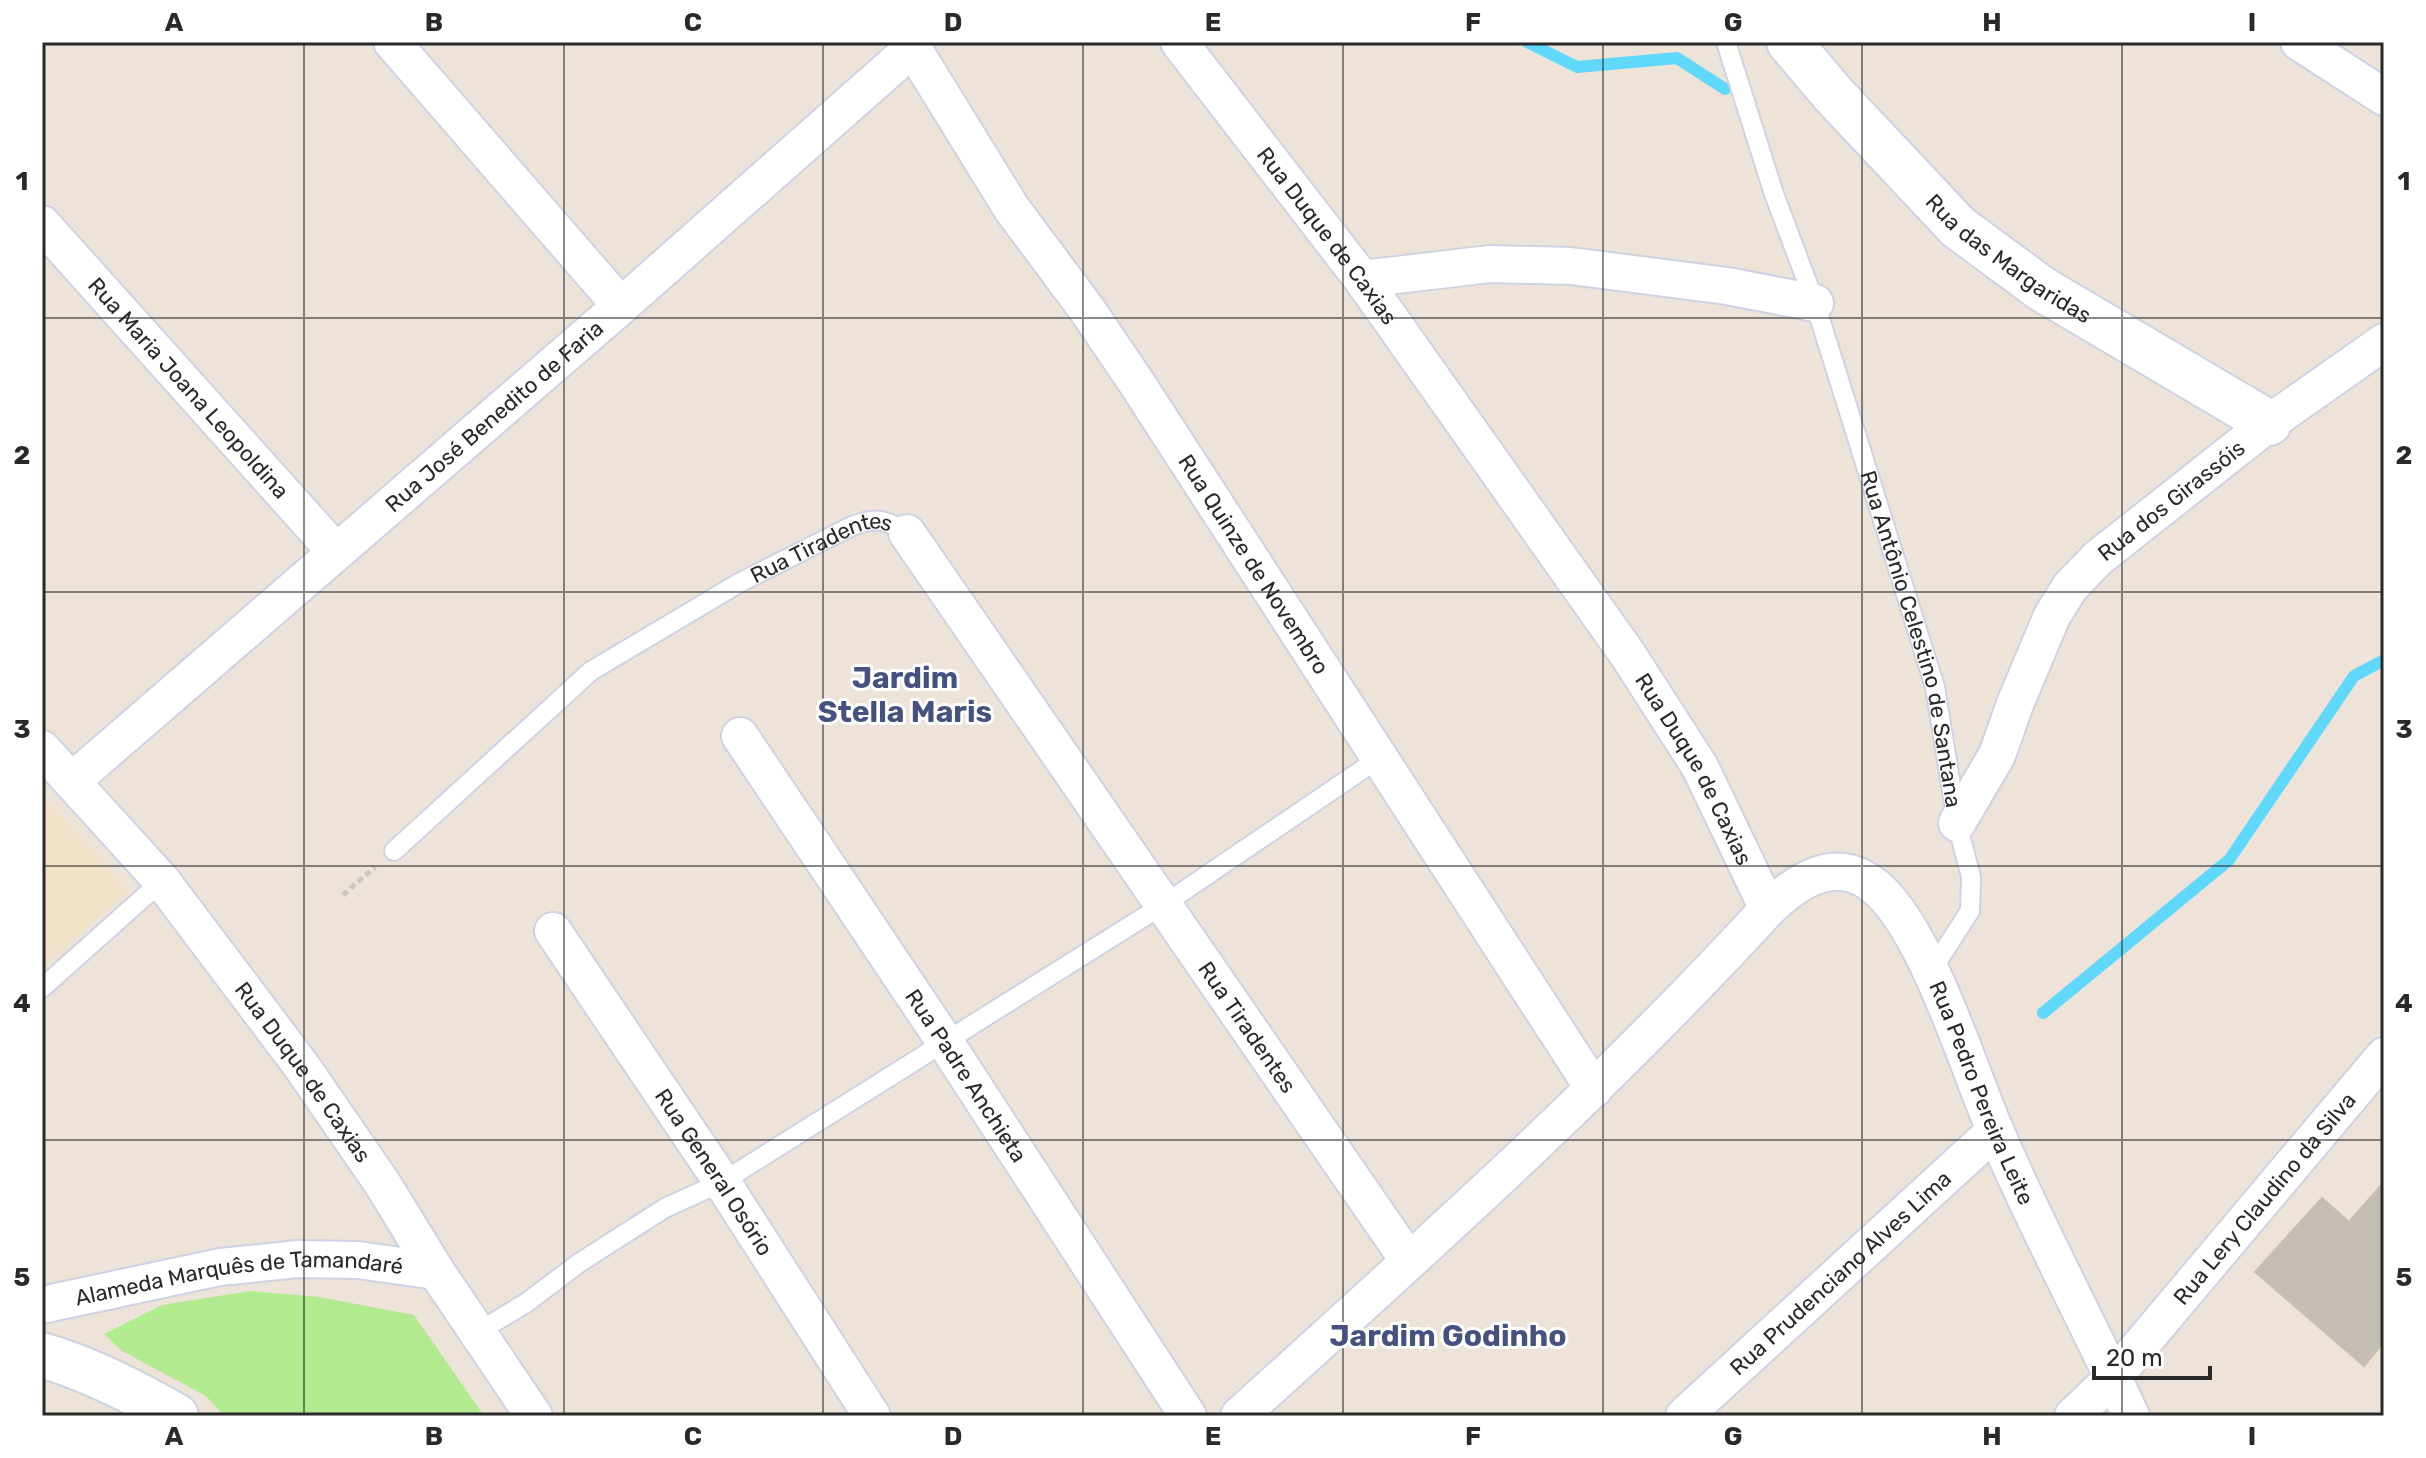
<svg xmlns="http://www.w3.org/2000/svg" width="2426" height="1458" viewBox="0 0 2426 1458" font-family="Rubik,sans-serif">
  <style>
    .education { fill: #f1e1c6 }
    .green { fill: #b1ea8f }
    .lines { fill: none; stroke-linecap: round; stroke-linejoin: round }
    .stream { stroke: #5fd8fb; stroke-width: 12 }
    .building { fill: #c4bdb6; stroke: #c8bfb2; stroke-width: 2 }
    .service-casing { stroke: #ced3e4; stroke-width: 22 }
    .minor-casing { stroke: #ced3e4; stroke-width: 40 }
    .tertiary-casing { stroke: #ced3e4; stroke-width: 48 }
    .secondary-casing { stroke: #ced3e4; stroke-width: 48 }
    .path { stroke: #c7c7c7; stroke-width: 5; stroke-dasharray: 6 4; stroke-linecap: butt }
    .service { stroke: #fff; stroke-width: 18 }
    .minor { stroke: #fff; stroke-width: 36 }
    .tertiary { stroke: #fff; stroke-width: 44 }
    .secondary { stroke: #fff; stroke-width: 44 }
    .grid { fill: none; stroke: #292929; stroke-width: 2; stroke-opacity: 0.55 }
    .labels { text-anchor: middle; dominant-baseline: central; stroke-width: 6; stroke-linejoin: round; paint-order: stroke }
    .street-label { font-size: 22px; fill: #292929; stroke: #fff }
    .district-label { font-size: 30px; font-weight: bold; fill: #45517e; stroke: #fff }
    .neatline { fill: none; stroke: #292929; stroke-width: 3 }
    .grid-label { font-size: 26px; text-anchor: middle; font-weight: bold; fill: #292929 }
  </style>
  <rect width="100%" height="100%" fill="#ede3d9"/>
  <path class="education" d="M42,795L128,890L42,967Z"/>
  <path class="green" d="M250,1291L319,1297L414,1315L484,1416H224L206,1396L122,1351L104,1334L162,1305Z"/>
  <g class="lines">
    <path class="stream" d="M1527,42L1577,67L1677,58L1725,89
      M2043,1013L2229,860L2354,676L2384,660"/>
  </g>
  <path class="building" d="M2384,1182V1342L2364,1366L2255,1272L2322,1198L2349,1222Z"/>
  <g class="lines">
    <g class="service-casing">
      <g id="service">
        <path id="s1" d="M1726,42L1774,194L1815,303L1935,687L1957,823L1971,877L1970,911L1931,971"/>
        <path id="s2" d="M394,851L591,671L739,583L852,526C877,517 885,519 907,533"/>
        <path d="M42,988L162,881"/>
        <path d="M478,1332L526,1303L579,1263L665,1208L722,1182L1163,905L1378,759"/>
      </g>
    </g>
    <g class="minor-casing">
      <g id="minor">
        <path d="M392,42L621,306"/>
        <path id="s3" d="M909,42L1012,209L1088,311L1136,382L1594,1089"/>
        <path id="s4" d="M1179,42L1362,279L1628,655L1700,767L1768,909C1603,1089 1420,1252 1239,1416"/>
        <path d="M2299,42L2384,97"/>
        <path id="s5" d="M42,224L336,552"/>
        <path d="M1362,279L1490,264L1571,266L1727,286L1815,303"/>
        <path id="s6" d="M907,533L1409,1261"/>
        <path id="s7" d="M740,736L945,1042L1188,1416"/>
        <path id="s8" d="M42,749L162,881L300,1064L382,1183L436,1271L534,1416"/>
        <path id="s9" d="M72,781L621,306L914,47"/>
        <path id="s10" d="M1957,823L1997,755L2015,704L2052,616L2070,587L2098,558L2269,423L2384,342"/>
        <path id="s11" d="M1768,909C1796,882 1832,857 1869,882C1923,917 1968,1068 1995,1130C2036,1227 2087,1320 2131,1416"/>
        <path id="s12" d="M553,931L722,1182L872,1416"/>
        <path id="s13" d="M42,1305L220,1267L298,1259L358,1260L436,1271"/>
        <path id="s14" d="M1684,1416L1995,1131"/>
        <path id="s15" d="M2073,1416L2113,1378L2384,1056"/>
      </g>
    </g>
    <g class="tertiary-casing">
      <g id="tertiary">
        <path id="s16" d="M1789,42L1833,94L1958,227L2042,289L2269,423"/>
      </g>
    </g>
    <g class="secondary-casing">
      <path id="secondary" d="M42,1355C89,1369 133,1391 176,1416"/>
    </g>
    <path class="path" d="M343,895L375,867"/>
    <use href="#service" class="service"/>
    <use href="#minor" class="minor"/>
    <use href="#tertiary" class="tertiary"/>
    <use href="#secondary" class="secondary"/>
  </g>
  <path class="grid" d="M304,42V1416M564,42V1416M823,42V1416M1083,42V1416M1343,42V1416M1603,42V1416M1862,42V1416M2122,42V1416M42,318H2384M42,592H2384M42,866H2384M42,1140H2384"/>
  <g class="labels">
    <g class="street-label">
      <text stroke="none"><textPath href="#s4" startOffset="244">Rua Duque de Caxias</textPath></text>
      <text stroke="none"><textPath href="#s16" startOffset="310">Rua das Margaridas</textPath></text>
      <text stroke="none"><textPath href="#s5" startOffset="220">Rua Maria Joana Leopoldina</textPath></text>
      <text stroke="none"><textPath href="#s9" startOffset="558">Rua José Benedito de Faria</textPath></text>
      <text stroke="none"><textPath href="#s10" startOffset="396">Rua dos Girassóis</textPath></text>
      <text stroke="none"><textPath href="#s2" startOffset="530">Rua Tiradentes</textPath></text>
      <text stroke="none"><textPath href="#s3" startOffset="626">Rua Quinze de Novembro</textPath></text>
      <text stroke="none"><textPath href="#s1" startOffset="626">Rua Antônio Celestino de Santana</textPath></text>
      <text stroke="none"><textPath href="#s4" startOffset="892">Rua Duque de Caxias</textPath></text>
      <text stroke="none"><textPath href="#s6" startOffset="600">Rua Tiradentes</textPath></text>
      <text stroke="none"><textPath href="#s8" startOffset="416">Rua Duque de Caxias</textPath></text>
      <text stroke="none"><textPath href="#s7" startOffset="408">Rua Padre Anchieta</textPath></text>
      <text stroke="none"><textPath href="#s11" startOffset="356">Rua Pedro Pereira Leite</textPath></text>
      <text stroke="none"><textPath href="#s12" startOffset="290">Rua General Osório</textPath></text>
      <text stroke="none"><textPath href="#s15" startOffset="290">Rua Lery Claudino da Silva</textPath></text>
      <text stroke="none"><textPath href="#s14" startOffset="212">Rua Prudenciano Alves Lima</textPath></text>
      <text stroke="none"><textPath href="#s13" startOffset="200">Alameda Marquês de Tamandaré</textPath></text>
    </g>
    <g class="district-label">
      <text x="905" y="678">Jardim<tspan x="905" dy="34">Stella Maris</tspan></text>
      <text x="1448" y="1336">Jardim Godinho</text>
    </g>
  </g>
  <rect width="2426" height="1458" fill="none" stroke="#ffffff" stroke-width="88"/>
  <path d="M2094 1366v12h116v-12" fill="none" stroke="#292929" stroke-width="4"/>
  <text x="2106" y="1366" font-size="24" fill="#292929" stroke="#ffffff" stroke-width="6" paint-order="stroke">20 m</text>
  <rect x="44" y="44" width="2338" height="1370" class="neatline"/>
  <g class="grid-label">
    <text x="174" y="31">A</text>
    <text x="434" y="31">B</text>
    <text x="693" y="31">C</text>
    <text x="953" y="31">D</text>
    <text x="1213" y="31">E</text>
    <text x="1473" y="31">F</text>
    <text x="1733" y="31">G</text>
    <text x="1992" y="31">H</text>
    <text x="2252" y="31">I</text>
    <text x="22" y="190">1</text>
    <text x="2404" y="190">1</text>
    <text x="22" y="464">2</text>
    <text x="2404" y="464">2</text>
    <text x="22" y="738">3</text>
    <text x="2404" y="738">3</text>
    <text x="22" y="1012">4</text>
    <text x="2404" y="1012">4</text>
    <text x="22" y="1286">5</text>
    <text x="2404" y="1286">5</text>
    <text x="174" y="1445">A</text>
    <text x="434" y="1445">B</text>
    <text x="693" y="1445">C</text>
    <text x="953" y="1445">D</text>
    <text x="1213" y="1445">E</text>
    <text x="1473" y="1445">F</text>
    <text x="1733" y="1445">G</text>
    <text x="1992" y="1445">H</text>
    <text x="2252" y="1445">I</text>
  </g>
</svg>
